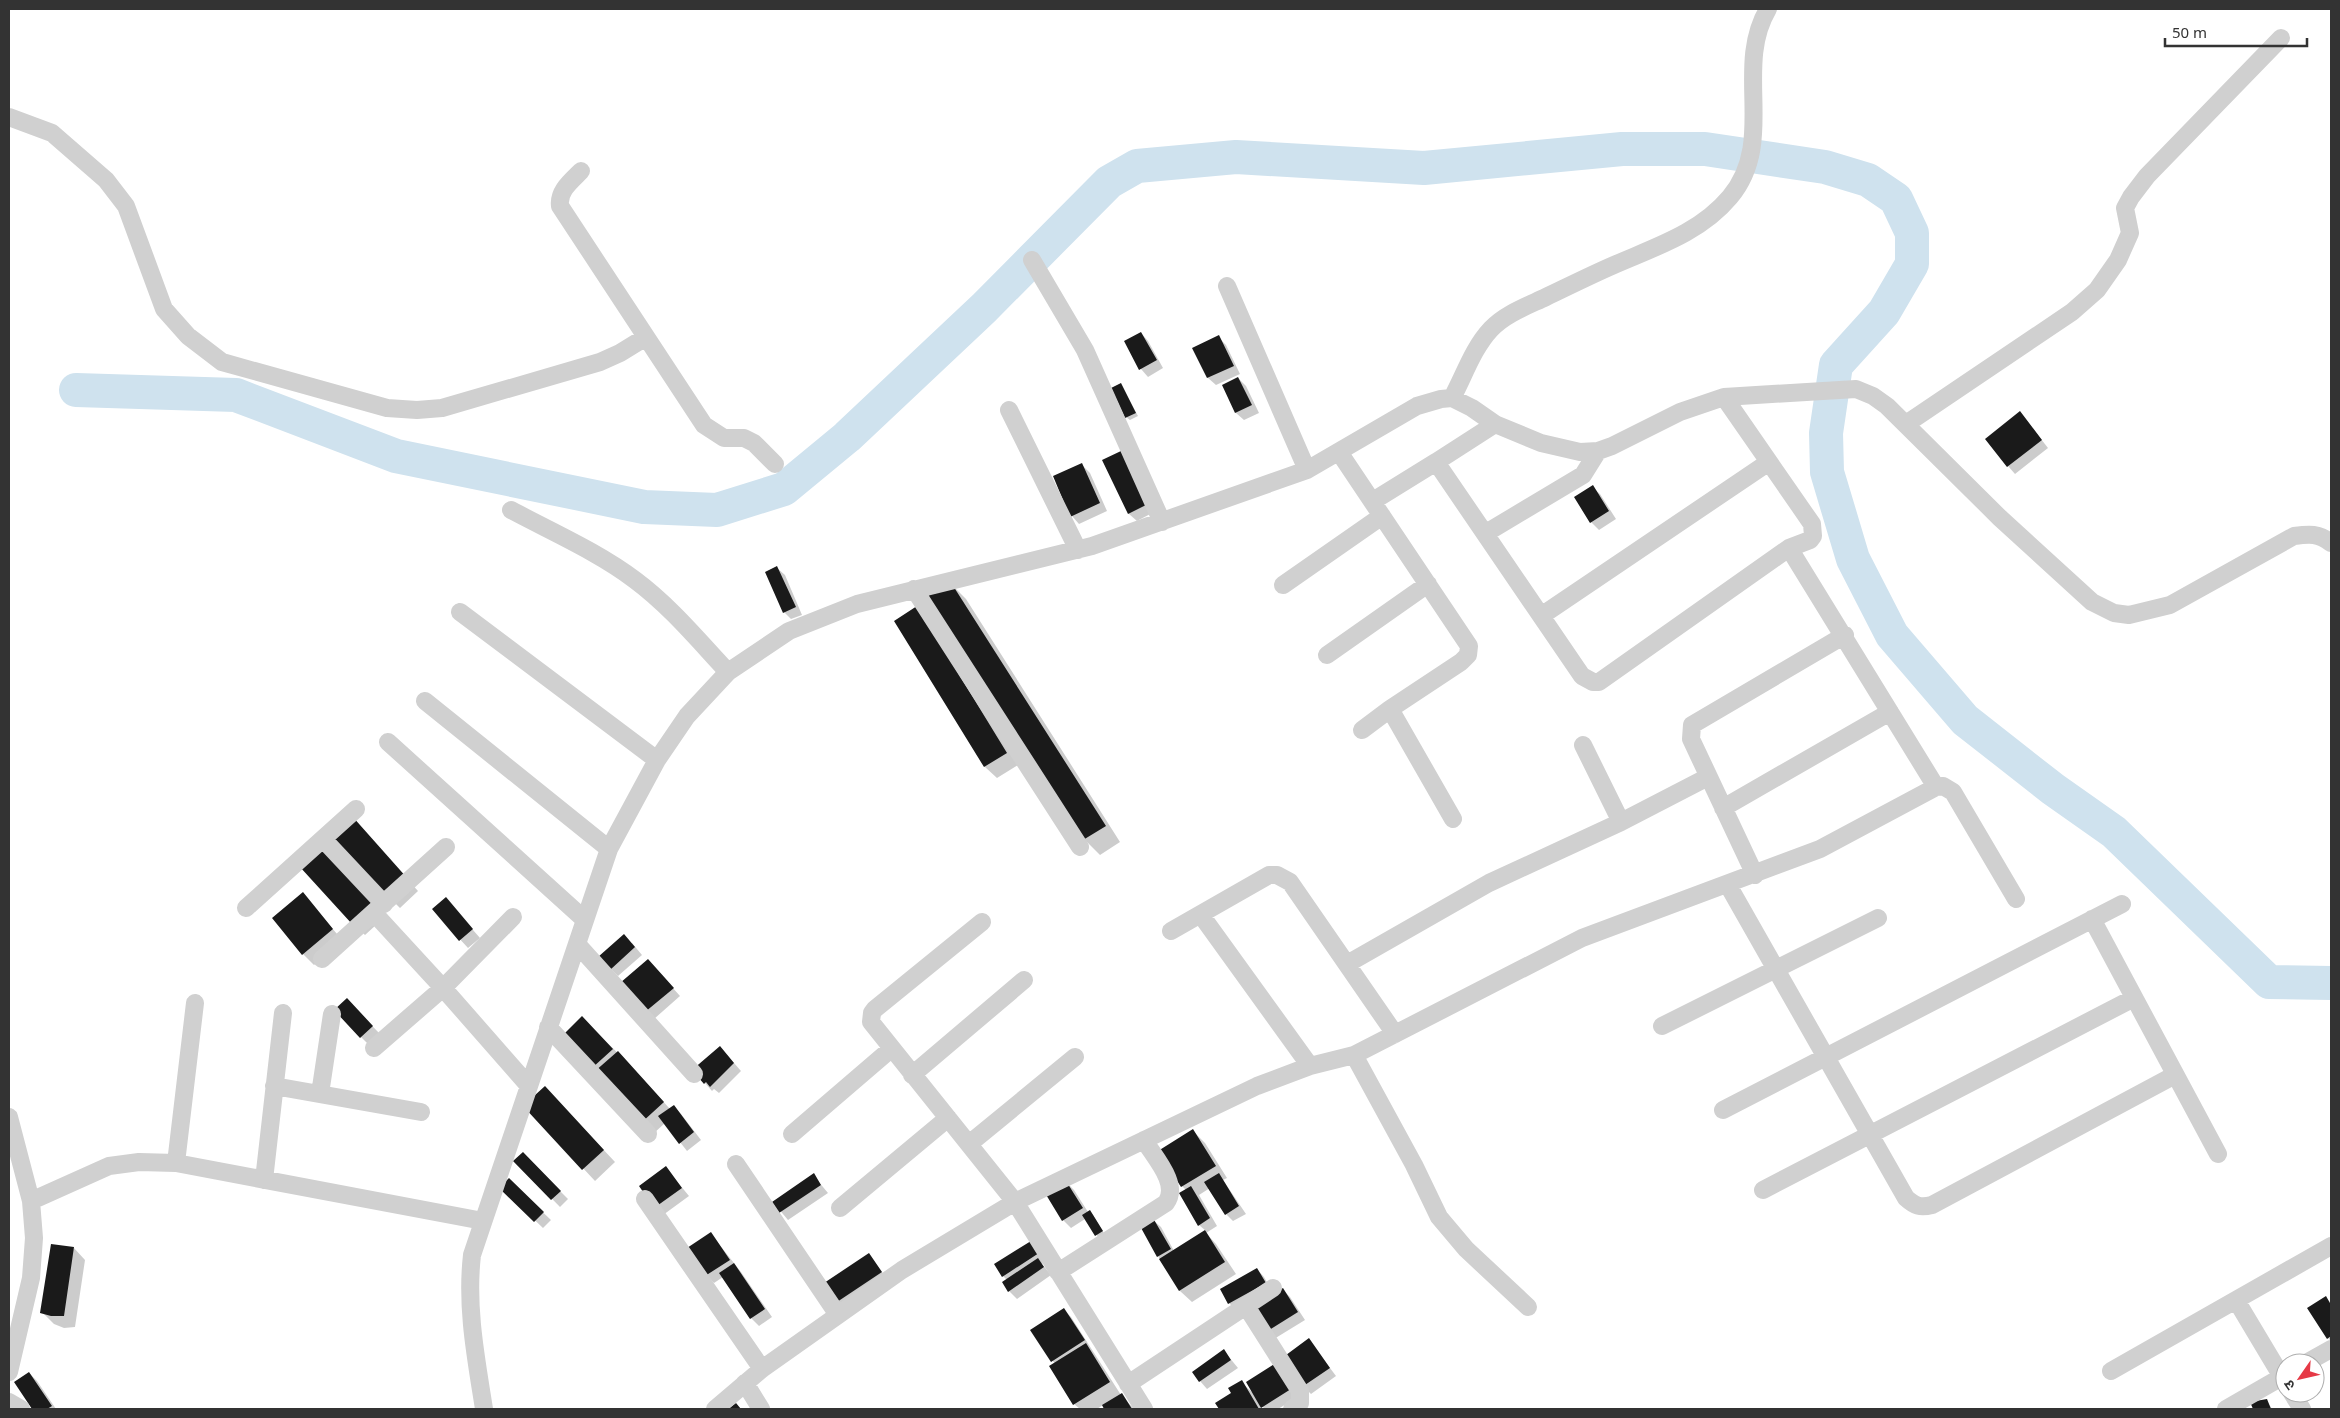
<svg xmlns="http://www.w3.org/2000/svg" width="2340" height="1418" viewBox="0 0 2340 1418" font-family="'Noto Sans','Noto Sans Devanagari',sans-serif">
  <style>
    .shadow { fill: #0003 }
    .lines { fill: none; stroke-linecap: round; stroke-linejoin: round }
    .river { stroke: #cfe2ee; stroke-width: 34 }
    .building { fill: #1a1a1a }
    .minor { stroke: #d0d0d0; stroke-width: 18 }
  </style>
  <rect width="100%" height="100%" fill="#fff"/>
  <path class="shadow" d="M1141,333L1148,341L1163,368L1148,377L1141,369Z
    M1218,337L1226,345L1240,374L1216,385L1208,378L1194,348Z
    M1238,378L1246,386L1259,413L1244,420L1236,413L1223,385Z
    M1121,385L1138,416L1130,420L1126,417Z
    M2027,421L2048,448L2015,474L2008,466Z
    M1103,461L1154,512L1137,521L1129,514Z
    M1082,465L1090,473L1107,511L1079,524L1072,516Z
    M1592,487L1600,494L1616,519L1599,530L1591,522Z
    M777,568L785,575L802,615L791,619L784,612Z
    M950,583L966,599L1120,842L1100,855L1084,839Z
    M917,608L1018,765L997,778L985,767L895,621Z
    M363,830L418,891L400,908L388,896Z
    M303,894L343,941L314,965L303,954Z
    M453,907L480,938L468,948L433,910Z
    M387,915L365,935L353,923Z
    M632,943L642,955L618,976L611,969Z
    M655,968L680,996L654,1019L646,1011Z
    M347,1000L380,1034L369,1045L335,1011Z
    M582,1018L629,1064L670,1109L673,1106L681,1114L701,1140L687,1151L665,1123L653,1134L596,1072Z
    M727,1055L741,1071L719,1093L714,1089L712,1091L705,1083Z
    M557,1100L615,1162L595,1181L525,1106Z
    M1193,1131L1205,1143L1227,1178L1223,1180L1246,1214L1233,1221L1226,1214L1210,1188L1199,1195L1217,1226L1206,1233L1216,1244L1236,1274L1192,1302L1180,1291L1158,1256L1153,1220L1161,1227L1174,1251L1206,1231L1199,1225L1186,1190L1182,1186Z
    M523,1154L568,1199L560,1207L515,1161Z
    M666,1168L689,1196L663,1215L655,1207Z
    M813,1175L828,1193L788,1220L773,1202Z
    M509,1180L551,1220L543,1228L501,1188Z
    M1066,1182L1074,1190L1088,1212L1093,1215L1105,1235L1099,1238L1085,1219L1071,1228L1063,1220Z
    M711,1234L741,1272L772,1317L759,1326L751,1318L723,1277L714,1283L706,1275Z
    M1031,1243L1046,1261L1042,1264L1051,1275L1017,1299L1009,1291L1007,1280L1003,1276Z
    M74,1248L85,1260L75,1327L64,1328L54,1324L42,1312Z
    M869,1255L888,1280L843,1311L835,1303Z
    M1257,1269L1264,1277L1272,1291L1237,1311L1229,1303L1221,1289Z
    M1283,1290L1290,1297L1305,1320L1274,1339L1267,1331Z
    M2326,1298L2331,1303V1341L2328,1338Z
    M1064,1310L1071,1317L1121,1395L1134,1409H1106L1103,1405L1097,1409H1080L1074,1404L1055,1364L1032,1330Z
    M1309,1340L1336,1376L1311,1394L1303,1386Z
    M1224,1351L1238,1368L1207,1389L1200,1381Z
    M1276,1365L1298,1397L1278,1409H1265L1259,1403L1261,1409H1220L1217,1404L1233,1393L1241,1382L1252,1392Z
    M29,1373L37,1381L56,1409H33L15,1382Z
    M2267,1401L2272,1409H2255L2252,1402Z"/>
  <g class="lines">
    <path class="river" d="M76,390L236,395L396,456L644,507L717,510L784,489L847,437L984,308L1109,182L1137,166L1236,157L1424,168L1622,149H1705L1825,167L1868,180L1896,199L1912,233V264L1884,312L1836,365L1826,433L1827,472L1853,559L1892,635L1965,720L2053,789L2114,832L2269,982L2331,983"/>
  </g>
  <path class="building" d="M1141,332L1157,360L1139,370L1124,341Z
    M1219,335L1234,366L1207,378L1192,348Z
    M1238,377L1252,405L1235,413L1222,385Z
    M1121,383L1136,413L1125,418L1111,388Z
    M2020,411L2042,440L2007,467L1985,439Z
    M1121,451L1148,504L1128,514L1102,460Z
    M1082,463L1100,503L1070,517L1053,476Z
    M1593,485L1609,511L1590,523L1574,497Z
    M777,566L796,607L783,613L765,572Z
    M950,581L1106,826L1083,840L928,596Z
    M917,606L1007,753L984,767L894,621Z
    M352,816L408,879L387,897L331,835Z
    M324,845L376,902L352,924L300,867Z
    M303,892L333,929L302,955L272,918Z
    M446,897L473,929L459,941L432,909Z
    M624,934L635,947L610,970L598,957Z
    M648,959L674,988L645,1012L620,983Z
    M347,998L373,1026L360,1038L334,1010Z
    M582,1016L613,1049L592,1068L562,1036Z
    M720,1046L734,1063L710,1087L706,1082L704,1084L692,1070Z
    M618,1051L664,1102L641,1123L594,1072Z
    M545,1086L604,1150L582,1170L523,1106Z
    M674,1105L694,1132L679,1144L658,1116Z
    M1193,1129L1216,1166L1181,1187L1158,1151Z
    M523,1152L561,1191L551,1200L513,1161Z
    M666,1166L682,1188L654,1208L639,1186Z
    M814,1173L821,1185L779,1213L772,1202Z
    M1219,1173L1239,1206L1225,1215L1204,1182Z
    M509,1178L544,1212L534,1222L499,1188Z
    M1066,1181L1083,1208L1062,1221L1045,1193Z
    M1191,1186L1210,1218L1198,1226L1179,1193Z
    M1090,1210L1103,1231L1095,1236L1082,1215Z
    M1153,1218L1171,1249L1157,1257L1140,1226Z
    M1205,1230L1225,1262L1179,1291L1159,1259Z
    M711,1232L730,1260L705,1276L687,1248Z
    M1031,1241L1039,1253L1002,1277L994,1264Z
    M51,1244L74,1247L64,1316H51L40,1313Z
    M869,1253L882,1272L834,1304L821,1285Z
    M1038,1258L1044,1267L1008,1292L1002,1282Z
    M734,1263L765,1309L750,1319L719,1273Z
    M1257,1268L1266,1283L1228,1304L1220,1289Z
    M1283,1288L1298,1312L1266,1332L1251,1308Z
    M2326,1296L2331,1305V1336L2327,1339L2307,1308Z
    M1064,1308L1085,1340L1051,1362L1030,1330Z
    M1309,1338L1330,1368L1302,1387L1282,1358Z
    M1086,1343L1110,1382L1073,1405L1049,1366Z
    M1224,1349L1231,1360L1199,1382L1192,1372Z
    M1276,1363L1291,1389L1261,1408L1246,1382Z
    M29,1372L52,1406L47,1409H32L14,1382Z
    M1242,1380L1259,1409H1219L1215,1403L1231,1393L1228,1388Z
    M1122,1393L1132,1409H1104L1102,1405Z
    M2267,1399L2271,1409H2253L2250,1402Z
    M736,1403L741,1409H728Z"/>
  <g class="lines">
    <path class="minor" d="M9,117L52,133L106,180L126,206L164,309L188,336L222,362L387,408L417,410L442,408L600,362L620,353L646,337
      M581,171C571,181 558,191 560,206L704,425L724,438H744L754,443L775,464
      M1032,260L1085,350L1162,522
      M1227,286L1307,470
      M1452,398C1464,376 1473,348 1491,329C1505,314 1527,306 1546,297C1569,286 1591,275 1614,265C1655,247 1700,233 1730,197C1777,141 1733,68 1768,9
      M1009,410L1078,550
      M1495,424L1436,462L1582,676L1593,682H1599L1789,548L1810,540L1813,536L1812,524L1724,397
      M1906,424L2072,312L2097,290L2118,260L2130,233L2125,208L2131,197L2147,176L2281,38
      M1339,452L1469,646L1468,655L1461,662L1390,709
      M1373,501L1436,462
      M511,510C552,532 598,552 635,580C670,606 698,640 728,672
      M1486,533L1583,475L1598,451
      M1789,548L1936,787
      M1283,585L1382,516
      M914,589L1080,847
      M460,612L657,760
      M1541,616L1769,462
      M1327,655L1428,584
      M425,701L609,849
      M1362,730L1390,709L1453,819
      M388,742L585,920
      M1583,745L1621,822
      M1723,808L1890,712
      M323,839L384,904
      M1755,875L1691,739L1692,725L1845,635
      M1728,885L1906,1198C1915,1206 1920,1208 1932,1205L2175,1075
      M246,908L356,809
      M374,913L443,988L529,1086
      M1201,915L1310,1066
      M2092,919L2218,1154
      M982,922L875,1009L872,1013L871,1022L1015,1202L1144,1409
      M1171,931L1269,875H1277L1290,882L1395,1034
      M577,944L694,1074
      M322,959L446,847
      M1347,964L1489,883L1621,822L1708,777
      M1662,1026L1878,918
      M548,1027L648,1134
      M374,1048L443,988L513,917
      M1354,1055L1414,1165L1439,1217L1466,1249L1528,1307
      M912,1075L1024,980
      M274,1086L421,1112
      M320,1094L332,1014
      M1723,1110L2122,904
      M9,1117L31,1201L34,1238L31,1278L9,1372
      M792,1134L891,1049
      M969,1144L1075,1057
      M176,1163L195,1003
      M736,1164L838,1315
      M264,1180L283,1013
      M1763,1190L2134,998
      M645,1199L762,1369
      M31,1201L109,1166L139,1162L176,1163L483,1221
      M840,1208L948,1118
      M1058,1272L1166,1203C1180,1184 1154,1157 1144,1140
      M2236,1300L2285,1382
      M1246,1306L1300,1391V1403L1292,1409
      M2306,1363L2331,1349
      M2111,1371L2331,1246
      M745,1383L761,1409
      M1128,1384L1273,1288
      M2292,1393L2302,1409
      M9,1402L21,1409
      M484,1409C476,1358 466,1307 472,1255L609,849L657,760L687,716L728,672L789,631L857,604L1092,546L1307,470L1417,406L1441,399L1452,398L1472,408L1495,424L1541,443L1580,452L1598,451L1612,446L1680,412L1724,397L1856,389L1873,396L1887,406L2000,518L2092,602L2114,613L2129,615L2170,605L2294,536C2309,534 2319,533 2331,543
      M715,1409L762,1369L902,1270L1015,1202L1257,1086L1310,1066L1354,1055L1582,938L1820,849L1936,787L1943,786L1953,792L2016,899
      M2226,1409L2285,1375"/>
  </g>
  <rect width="2340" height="1418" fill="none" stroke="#333333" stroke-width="20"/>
  <g transform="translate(2300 1378) rotate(236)"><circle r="24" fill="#ffffff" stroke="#adadad"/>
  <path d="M0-4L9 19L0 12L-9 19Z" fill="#e63946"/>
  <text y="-8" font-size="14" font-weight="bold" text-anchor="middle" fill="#333333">उ</text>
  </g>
  <path d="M2165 38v8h142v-8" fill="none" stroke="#333333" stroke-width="2.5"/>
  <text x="2172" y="38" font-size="15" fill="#333333" stroke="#ffffff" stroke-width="4" paint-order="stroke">50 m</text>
</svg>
